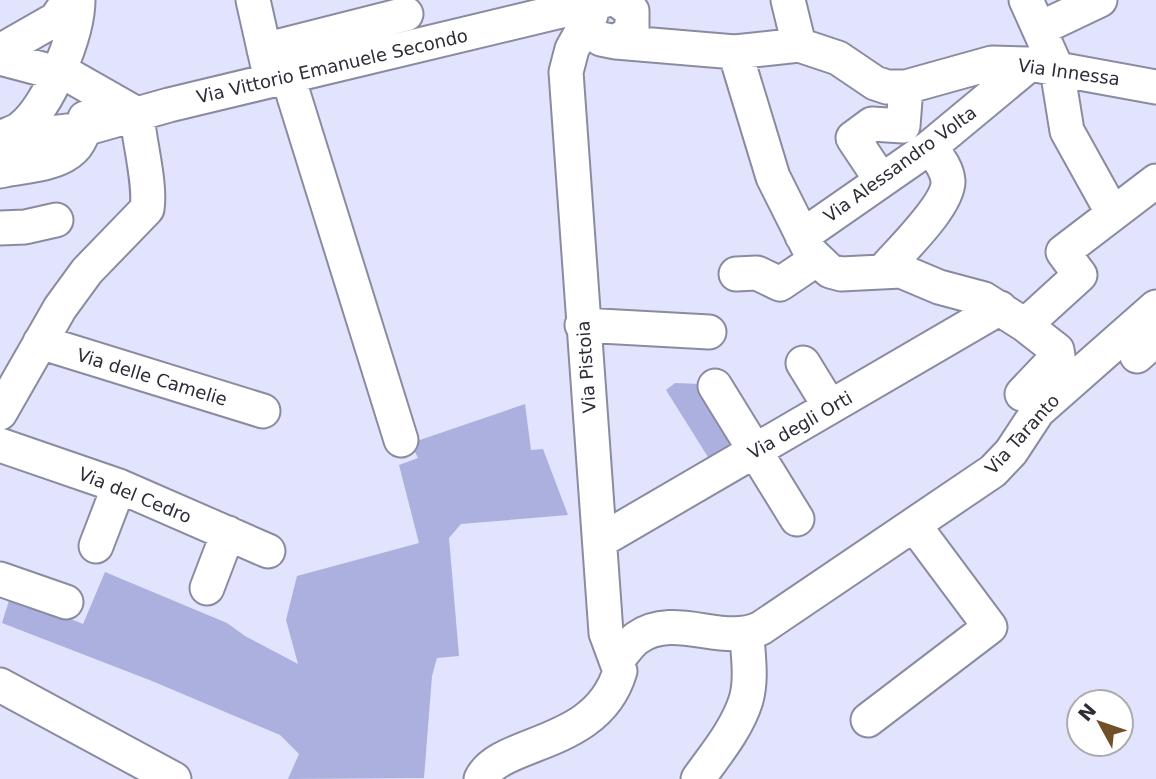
<svg xmlns="http://www.w3.org/2000/svg" width="1156" height="779" viewBox="0 0 1156 779" font-family="'DejaVu Sans',sans-serif">
  <style>
    .green { fill: #acb0de }
    .lines { fill: none; stroke-linecap: round; stroke-linejoin: round }
    .minor-casing { stroke: #898ba1; stroke-width: 37 }
    .minor { stroke: #fff; stroke-width: 33 }
    .labels { text-anchor: middle; dominant-baseline: central; stroke-width: 6; stroke-linejoin: round; paint-order: stroke }
    .street-label { font-size: 18px; fill: #2c2d37; stroke: #fff }
  </style>
  <rect width="100%" height="100%" fill="#e1e4fc"/>
  <path class="green" d="M675,383L701,384L735,443L708,457L666,390Z
    M525,404L531,450L543,449L568,515L461,524L449,538L459,656L437,658L432,676L424,778L288,779L299,754L280,735L152,681L2,623L11,594L83,624L105,572L227,623L245,636L298,664L286,620L297,576L419,543L399,465L418,458L411,443Z"/>
  <g class="lines">
    <g class="minor-casing">
      <path id="minor" d="M253,0L269,71
        M788,0L799,45
        M1026,0L1057,69L1067,131L1112,212
        M1041,28L1100,0
        M601,39L616,42L632,31V11L617,0
        M616,42L735,52L799,45L838,58L875,83L887,87H906L992,63L1030,64L1156,87
        M264,50L406,14
        M0,51L56,19L69,0
        M735,52L773,177L811,253L830,271L841,274L901,271L939,287L984,299L1025,325L1080,275L1063,252L1156,181
        M0,58L72,77L137,114
        M288,77L401,440
        M2,137C8,134 17,132 22,127C49,106 78,34 78,0
        M0,139L84,129L169,105L607,0
        M0,171C38,163 83,166 85,118
        M881,180L853,138L872,124L903,126L906,87
        M0,228L25,227L56,220
        M802,236L930,147L1030,64
        M884,270C900,251 949,205 948,181C947,167 937,157 930,147
        M736,274L757,273L780,284L817,259
        M582,325L709,332
        M40,342L263,411
        M1137,356L1156,339
        M803,363L830,407
        M715,386L797,519
        M1022,394L1058,356L1057,350L1025,325
        M0,413L60,308L87,271L147,209C151,184 139,142 137,114
        M0,445L119,486L268,551
        M600,541L1000,308
        M96,546L119,486
        M0,579L66,602
        M207,588L228,533
        M618,659C624,652 630,643 637,638C675,611 723,647 761,628L993,471L1011,452L1038,411L1156,307
        M0,685L174,779
        M868,720L990,627L914,525
        M481,779C500,739 597,749 620,671L606,633L566,72L572,49L591,15
        M698,779C715,755 737,729 746,700C752,679 748,656 747,635"/>
    </g>
    <use href="#minor" class="minor"/>
  </g>
  <g class="labels">
    <g class="street-label">
      <text transform="translate(332 66) rotate(-13)">Via Vittorio Emanuele Secondo</text>
      <text transform="translate(1069 72) rotate(8)">Via Innessa</text>
      <text transform="translate(900 164) rotate(-36)">Via Alessandro Volta</text>
      <text transform="translate(586 367) rotate(-94)">Via Pistoia</text>
      <text transform="translate(152 377) rotate(17)">Via delle Camelie</text>
      <text transform="translate(800 425) rotate(-30)">Via degli Orti</text>
      <text transform="translate(1022 434) rotate(-48)">Via Taranto</text>
      <text transform="translate(135 495) rotate(22)">Via del Cedro</text>
    </g>
  </g>
  <g transform="translate(1100 723) rotate(310)"><circle r="33" fill="#ffffff" stroke="#ababaf" stroke-width="2"/>
  <path d="M0-5L12 26L0 18L-12 26Z" fill="#705026"/>
  <text y="-10" font-size="19" font-weight="bold" text-anchor="middle" fill="#2c2d37">N</text>
  </g>
</svg>
